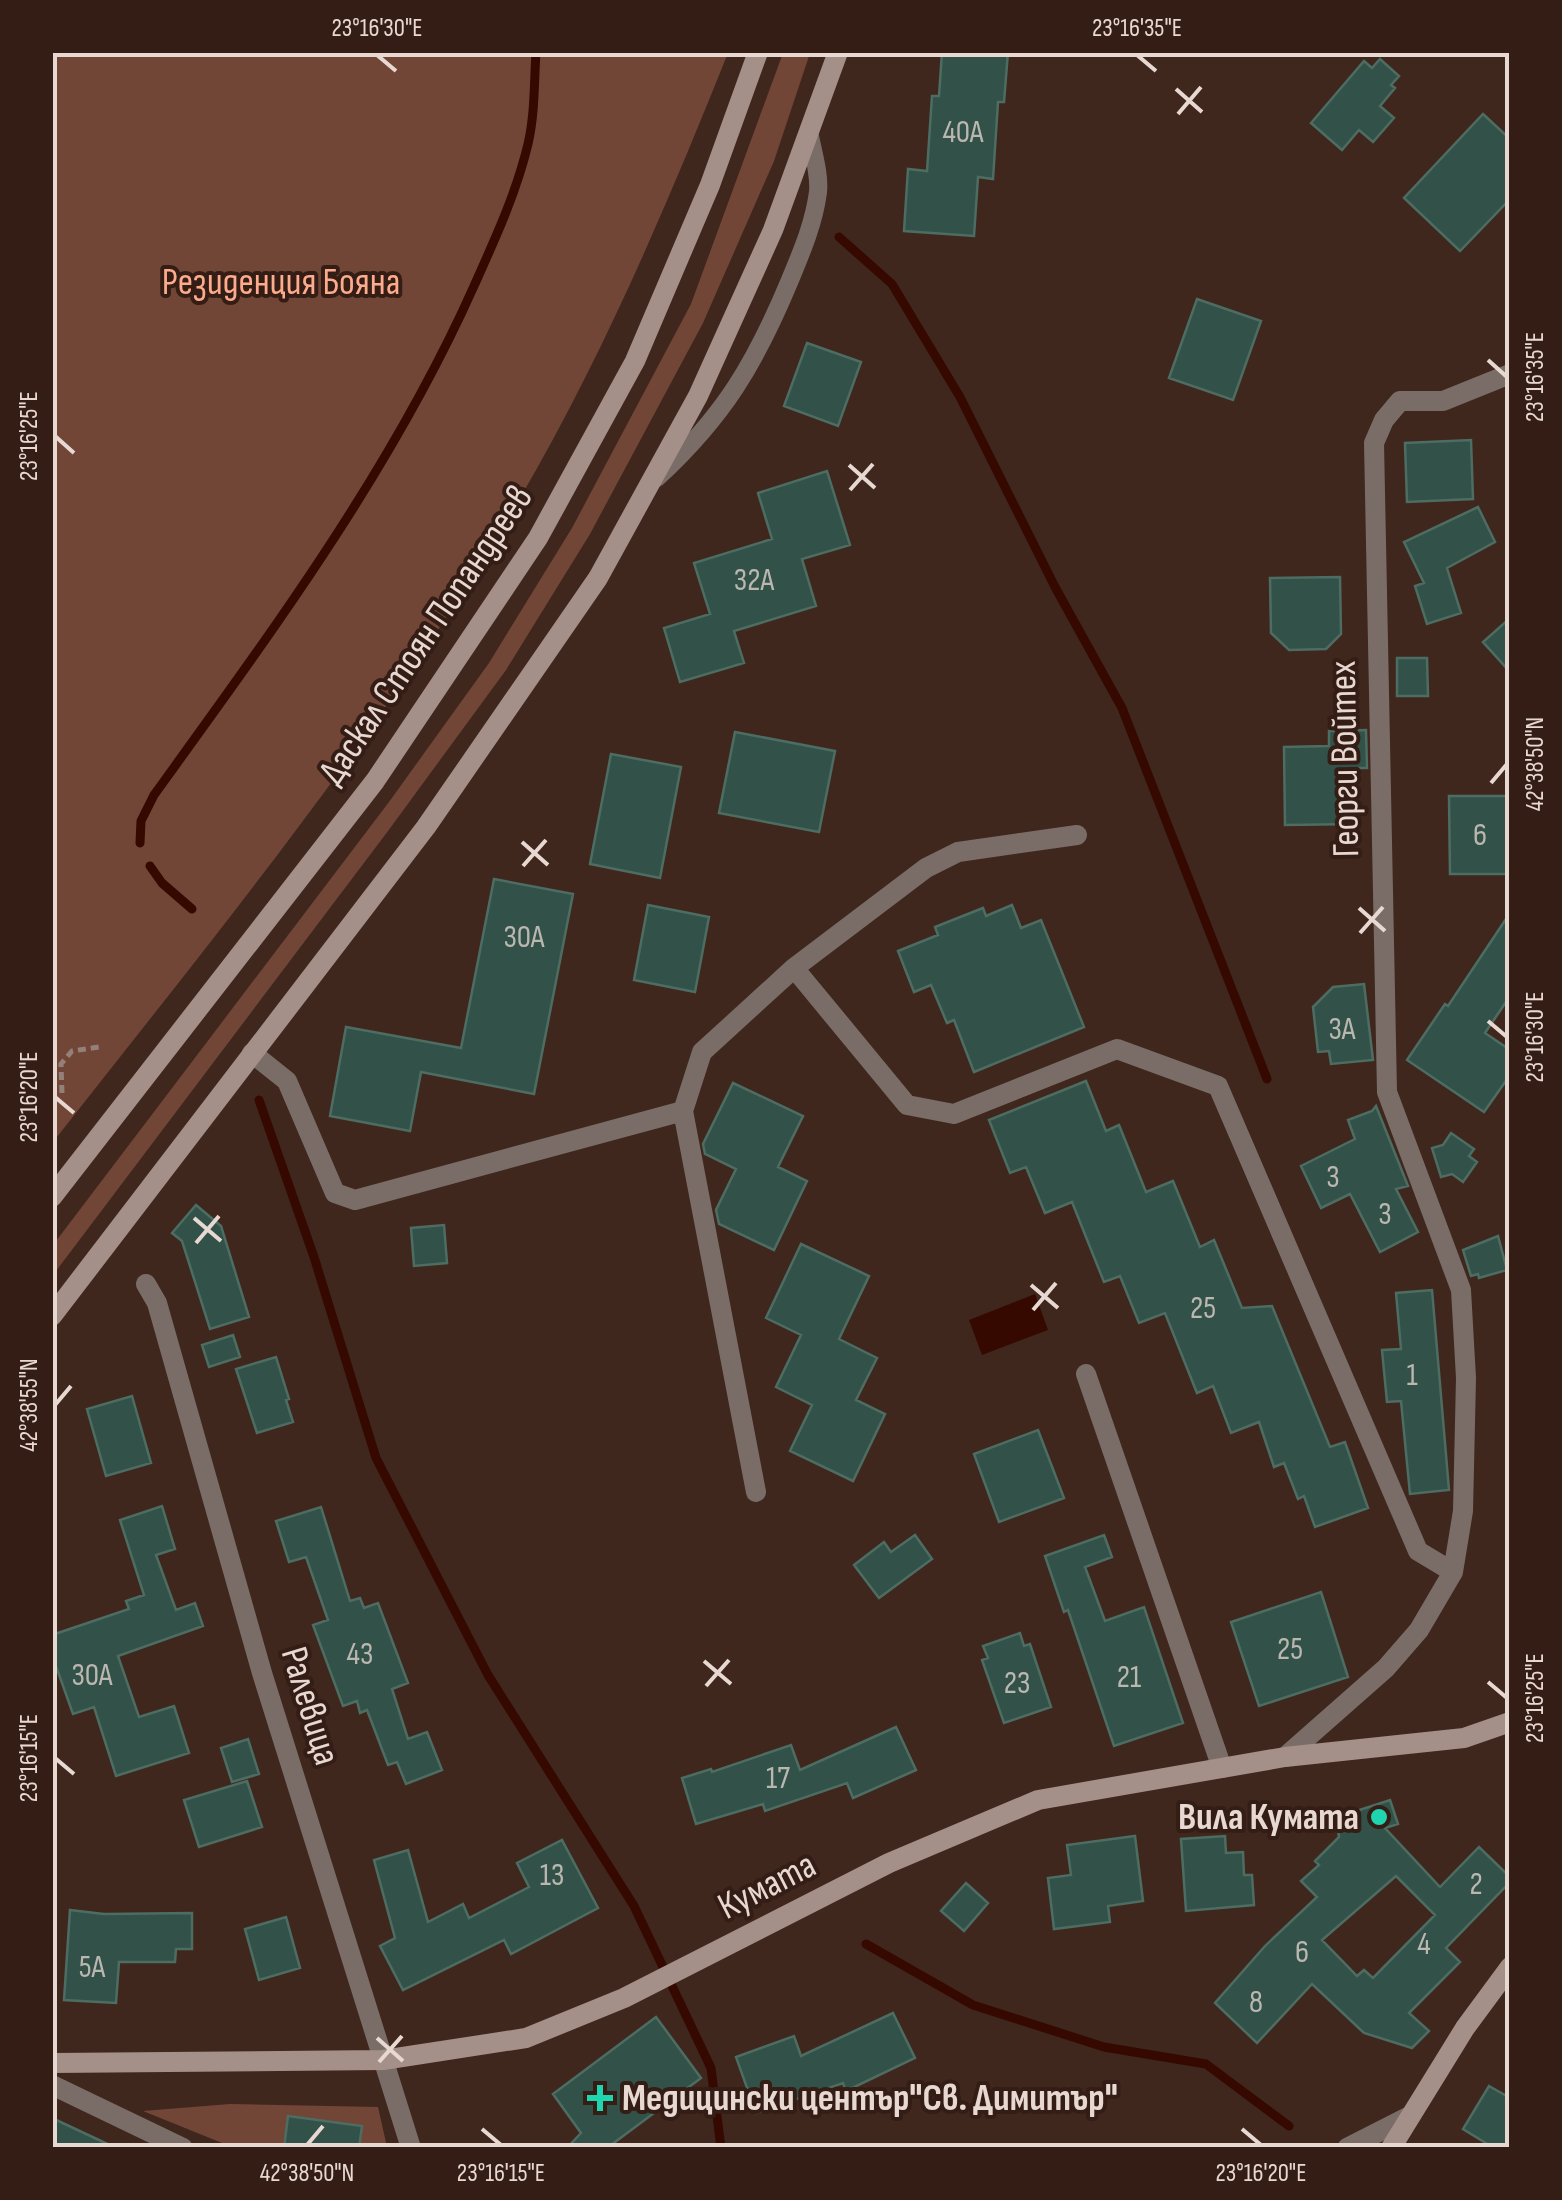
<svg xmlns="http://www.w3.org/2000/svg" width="1562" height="2200" viewBox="0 0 1562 2200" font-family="'Sofia Sans Condensed',sans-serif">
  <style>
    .green { fill: #724636 }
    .water { fill: #350900 }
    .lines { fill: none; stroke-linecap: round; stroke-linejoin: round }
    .stream { stroke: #350900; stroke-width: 9 }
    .building { fill: #325148; stroke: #4d6c62; stroke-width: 2.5; fill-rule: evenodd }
    .path { stroke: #948079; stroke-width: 5; stroke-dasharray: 8 5; stroke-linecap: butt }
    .service { stroke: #7a6d68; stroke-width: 18 }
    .minor { stroke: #7a6d68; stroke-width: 20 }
    .secondary { stroke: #a59089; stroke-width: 20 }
    .ticks { fill: none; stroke: #e8d8d2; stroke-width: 4 }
    .poi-dot { fill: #1fd5b0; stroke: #341d15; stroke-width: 4 }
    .labels { text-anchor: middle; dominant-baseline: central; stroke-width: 8; stroke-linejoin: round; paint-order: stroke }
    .number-label { font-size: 32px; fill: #bab6b0 }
    .park-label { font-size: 38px; fill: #fcab8d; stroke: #341d15 }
    .street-label { font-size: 38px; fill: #e8d8d2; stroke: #341d15 }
    .poi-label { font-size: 38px; font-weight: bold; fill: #e8d8d2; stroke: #341d15; text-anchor: end }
    .neatline { fill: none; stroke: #e8d8d2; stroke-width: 4 }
    .ticks-label { font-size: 25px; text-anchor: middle; fill: #e8d8d2 }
  </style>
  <rect width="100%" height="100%" fill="#3f271e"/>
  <path class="green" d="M53,52L728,53C667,205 603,356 520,498C386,728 217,933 53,1142Z
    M783,53H810L774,161L703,323L590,534L506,670L388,831L53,1275V1245L389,802L489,663L572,528L691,304Z
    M230,2104L378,2107L387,2147H359L361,2126L289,2116L284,2147H232L143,2111Z"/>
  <path class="water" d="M1035,1294L1048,1330L982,1355L969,1320Z"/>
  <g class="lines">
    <path class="stream" d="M839,237L892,284L960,397L1055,587L1122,708L1267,1079
      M140,843L141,821L154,795C271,633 392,470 474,286C495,239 516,194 528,144C535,114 534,83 536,52
      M150,866L162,883L192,909
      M259,1100L314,1257L376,1458L488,1675L634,1906L711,2068L721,2148
      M866,1944L973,2005L1104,2047L1206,2064L1289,2126"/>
  </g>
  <path class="building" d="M942,52H1008L1004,102H998L993,179L978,177L974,236L904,231L908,169L927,171L932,96H939Z
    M1380,59L1399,76L1391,85L1395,88L1380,106L1394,118L1373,142L1359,130L1342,150L1311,123L1364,61L1372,68Z
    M1483,114L1510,139V199L1460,251L1404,198Z
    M1197,299L1261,321L1233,400L1169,378Z
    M807,343L861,362L838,426L784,406Z
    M1471,440L1473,499L1407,502L1405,443Z
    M827,471L850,545L802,559L816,606L734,631L744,663L680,682L664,628L710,614L694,563L772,539L758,493Z
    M1478,507L1495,542L1447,568L1461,613L1427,624L1415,586L1424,583L1404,542Z
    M1340,577L1341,634L1326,649L1289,650L1271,633L1270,578Z
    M1510,618V672L1483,642Z
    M1397,658H1427L1428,696H1397Z
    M1366,730L1367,768H1357V824L1285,825L1284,747L1329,746V731Z
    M735,732L835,751L819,832L719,813Z
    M611,754L681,767L660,878L590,864Z
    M1449,796H1510V874H1450Z
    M494,879L573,894L534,1094L421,1072L410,1131L330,1116L346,1027L461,1048Z
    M648,905L709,917L695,992L634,980Z
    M1012,905L1021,928L1041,920L1084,1027L974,1072L954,1020L947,1023L931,985L914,992L898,951L938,935L935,927L983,908L986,916Z
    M1510,913V996L1485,1033L1510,1050V1075L1484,1112L1407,1060L1445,1004L1448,1006Z
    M1364,984L1373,1060L1331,1064L1329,1051L1318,1052L1313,1007L1333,987Z
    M1086,1081L1106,1131L1119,1125L1146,1192L1173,1181L1200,1247L1214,1240L1242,1308L1272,1306L1330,1447L1345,1442L1368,1508L1315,1527L1304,1496L1298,1499L1284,1463L1274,1467L1259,1422L1231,1433L1213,1386L1197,1393L1165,1313L1139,1323L1120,1276L1104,1282L1072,1202L1045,1213L1026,1167L1010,1173L989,1120Z
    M733,1083L803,1116L778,1167L807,1181L774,1250L719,1224L716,1210L736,1169L705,1154L703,1144Z
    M1376,1106L1408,1186L1396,1189L1418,1232L1380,1252L1350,1194L1321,1208L1301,1166L1355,1139L1348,1120L1372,1111Z
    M1451,1133L1474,1149L1469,1156L1477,1162L1463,1182L1452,1174L1441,1177L1432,1148L1443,1145Z
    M196,1205L221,1226L249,1317L210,1329L182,1241L172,1233Z
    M444,1225L447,1263L414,1266L411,1228Z
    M1498,1236L1507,1270L1479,1278L1478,1274L1471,1276L1463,1250Z
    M801,1244L869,1276L839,1339L877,1358L856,1400L885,1414L853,1481L790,1451L812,1405L776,1387L801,1335L766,1318Z
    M1432,1290L1449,1490L1410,1494L1401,1401L1387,1402L1382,1350L1401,1349L1396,1293Z
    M233,1335L240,1357L209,1367L202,1345Z
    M276,1357L289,1399L286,1400L293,1422L257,1433L236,1369Z
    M132,1396L151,1463L106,1476L87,1409Z
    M1038,1430L1064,1498L999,1522L974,1454Z
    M162,1506L175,1549L156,1555L176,1610L195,1603L203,1626L118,1656L139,1717L174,1706L189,1753L116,1776L94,1707L73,1714L52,1655V1635L129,1609L126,1601L144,1595L120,1520Z
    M321,1507L350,1601L360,1598L364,1608L378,1603L408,1683L392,1689L408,1739L427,1732L442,1770L406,1784L397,1762L388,1765L367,1710L360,1713L357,1701L343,1706L313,1625L328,1620L306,1557L289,1562L276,1521Z
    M915,1535L932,1559L879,1598L854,1565L884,1542L891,1552Z
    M1104,1535L1112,1557L1085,1567L1105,1621L1144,1607L1183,1723L1114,1746L1068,1610L1064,1612L1045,1556Z
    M1321,1592L1348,1677L1259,1706L1231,1622Z
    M1020,1633L1024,1646L1030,1644L1051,1707L1004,1723L982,1660L988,1658L983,1646Z
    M896,1727L916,1770L853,1798L847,1783L765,1811L763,1804L696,1824L682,1778L711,1769L712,1772L791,1745L800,1770Z
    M248,1739L259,1774L232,1782L221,1748Z
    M247,1781L262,1827L199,1847L184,1800Z
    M1390,1800L1398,1824L1385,1828L1440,1887L1479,1847L1510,1877V1882L1446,1948L1460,1962L1409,2013L1429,2031L1412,2048L1364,2033L1312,1984L1257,2043L1215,2003L1265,1946L1317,1897L1301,1881L1319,1865L1315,1861L1339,1837L1338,1831L1352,1828L1347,1814ZM1396,1876L1435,1915L1373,1978L1364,1970L1357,1976L1322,1940Z
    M1135,1836L1143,1901L1108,1906L1110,1922L1054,1929L1048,1878L1071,1875L1067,1845Z
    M1225,1836L1226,1853L1243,1852L1244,1875H1252L1254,1905L1186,1911L1181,1839Z
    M562,1840L598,1908L511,1954L504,1940L403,1990L380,1946L395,1938L374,1860L408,1850L428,1922L463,1904L469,1918L529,1887L517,1863Z
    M966,1883L988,1903L964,1931L941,1911Z
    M70,1910L104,1914L192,1913V1949H176L175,1962H119L116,2003L64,2000Z
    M286,1917L300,1968L259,1980L245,1929Z
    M893,2013L915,2058L846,2091L843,2083L756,2113L736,2057L794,2036L801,2056Z
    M656,2017L701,2078L607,2148H567L581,2133L553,2094Z
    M1489,2086L1510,2098V2148H1494L1463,2129Z
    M288,2116L362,2126L359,2148H284Z
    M52,2118L116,2148H52Z"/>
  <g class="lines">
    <path class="path" d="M62,1093L61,1064L72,1051L99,1047"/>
    <path class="service" d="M657,478C724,416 755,364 790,280C802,251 814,223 818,192C820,173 812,149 809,131"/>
    <path class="minor" d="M794,968L907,1105L954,1114L1117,1049L1218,1086L1418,1551L1453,1572
      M252,1053L287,1081L335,1193L355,1200L683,1111
      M146,1284L157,1303L262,1673L411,2148
      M1086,1374L1222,1768
      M756,1492L683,1111L702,1052L794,968L926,868L958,852L1077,835
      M1285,1757L1386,1668L1419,1630L1453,1572L1463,1511L1466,1378L1461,1290L1387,1092L1374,443L1384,420L1400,401H1443L1510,374
      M52,2085L183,2148
      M1347,2148L1408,2117"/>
    <path class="secondary" d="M52,1197L375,781L538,538L635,361L710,185L758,52
      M52,1316L426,827L598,578L698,396L773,230L838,52
      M52,2063L383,2060L526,2038L624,1998L889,1863L1038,1800L1285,1757L1464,1738L1510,1722
      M1391,2148L1465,2028L1510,1967"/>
  </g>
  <path class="ticks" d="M377,55L396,71M1137,55L1156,71M1176,89L1202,112M1178,114L1201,87M1488,360L1507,377M55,436L74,453M849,465L875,488M850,490L873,464M1491,783L1507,764M522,842L548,865M523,866L546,840M1359,908L1385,931M1360,933L1383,907M1488,1021L1507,1037M55,1097L74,1113M194,1218L221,1241M196,1243L219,1216M1031,1285L1058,1308M1033,1310L1056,1283M55,1405L71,1386M704,1661L731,1684M1488,1682L1507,1698M706,1686L729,1660M55,1758L74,1774M377,2038L403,2061M379,2062L402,2036M482,2129L501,2145M1242,2129L1261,2145M307,2145L323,2126"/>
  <g class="poi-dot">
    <circle cx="1379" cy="1817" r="10"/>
    <path d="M595 2083h10v10h10v10h-10v10h-10v-10h-10v-10h10z"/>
  </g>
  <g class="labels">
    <g class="number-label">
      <text x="963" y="132">40А</text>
      <text x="754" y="580">32А</text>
      <text x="1480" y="835">6</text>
      <text x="524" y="937">30А</text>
      <text x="1342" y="1029">3А</text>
      <text x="1333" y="1177">3</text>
      <text x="1385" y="1214">3</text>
      <text x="1203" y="1308">25</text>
      <text x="1412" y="1375">1</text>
      <text x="1290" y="1649">25</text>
      <text x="360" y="1654">43</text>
      <text x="92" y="1675">30А</text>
      <text x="1129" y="1677">21</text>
      <text x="1017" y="1683">23</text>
      <text x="778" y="1778">17</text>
      <text x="552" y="1875">13</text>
      <text x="1476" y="1884">2</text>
      <text x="1424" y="1944">4</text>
      <text x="1302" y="1952">6</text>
      <text x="92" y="1967">5А</text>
      <text x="1256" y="2002">8</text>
    </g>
    <g class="park-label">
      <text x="281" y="282">Резиденция Бояна</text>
    </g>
    <g class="street-label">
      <text transform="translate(426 635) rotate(-56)">Даскал Стоян Попандреев</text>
      <text transform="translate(1345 759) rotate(-91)">Георги Войтех</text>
      <text transform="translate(310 1706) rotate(73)">Ралевица</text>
      <text transform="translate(767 1886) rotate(-27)">Кумата</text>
    </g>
    <g class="poi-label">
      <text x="1359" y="1817">Вила Кумата</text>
      <text x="622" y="2098" text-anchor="start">Медицински център"Св. Димитър"</text>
    </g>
  </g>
  <rect width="1562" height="2200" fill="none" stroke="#341d15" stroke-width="110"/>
  <rect x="55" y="55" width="1452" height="2090" class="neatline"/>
  <g class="ticks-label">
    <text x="377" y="36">23°16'30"E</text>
    <text x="1137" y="36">23°16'35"E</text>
    <text transform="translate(1534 377) rotate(-90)" y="9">23°16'35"E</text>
    <text transform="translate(28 436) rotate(-90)" y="9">23°16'25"E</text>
    <text transform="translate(1534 764) rotate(-90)" y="9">42°38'50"N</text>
    <text transform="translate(1534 1037) rotate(-90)" y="9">23°16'30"E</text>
    <text transform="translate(28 1097) rotate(-90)" y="9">23°16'20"E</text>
    <text transform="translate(28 1405) rotate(-90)" y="9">42°38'55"N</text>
    <text transform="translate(1534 1698) rotate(-90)" y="9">23°16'25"E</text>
    <text transform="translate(28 1758) rotate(-90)" y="9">23°16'15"E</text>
    <text x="307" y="2181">42°38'50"N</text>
    <text x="501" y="2181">23°16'15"E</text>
    <text x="1261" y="2181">23°16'20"E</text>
  </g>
</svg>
